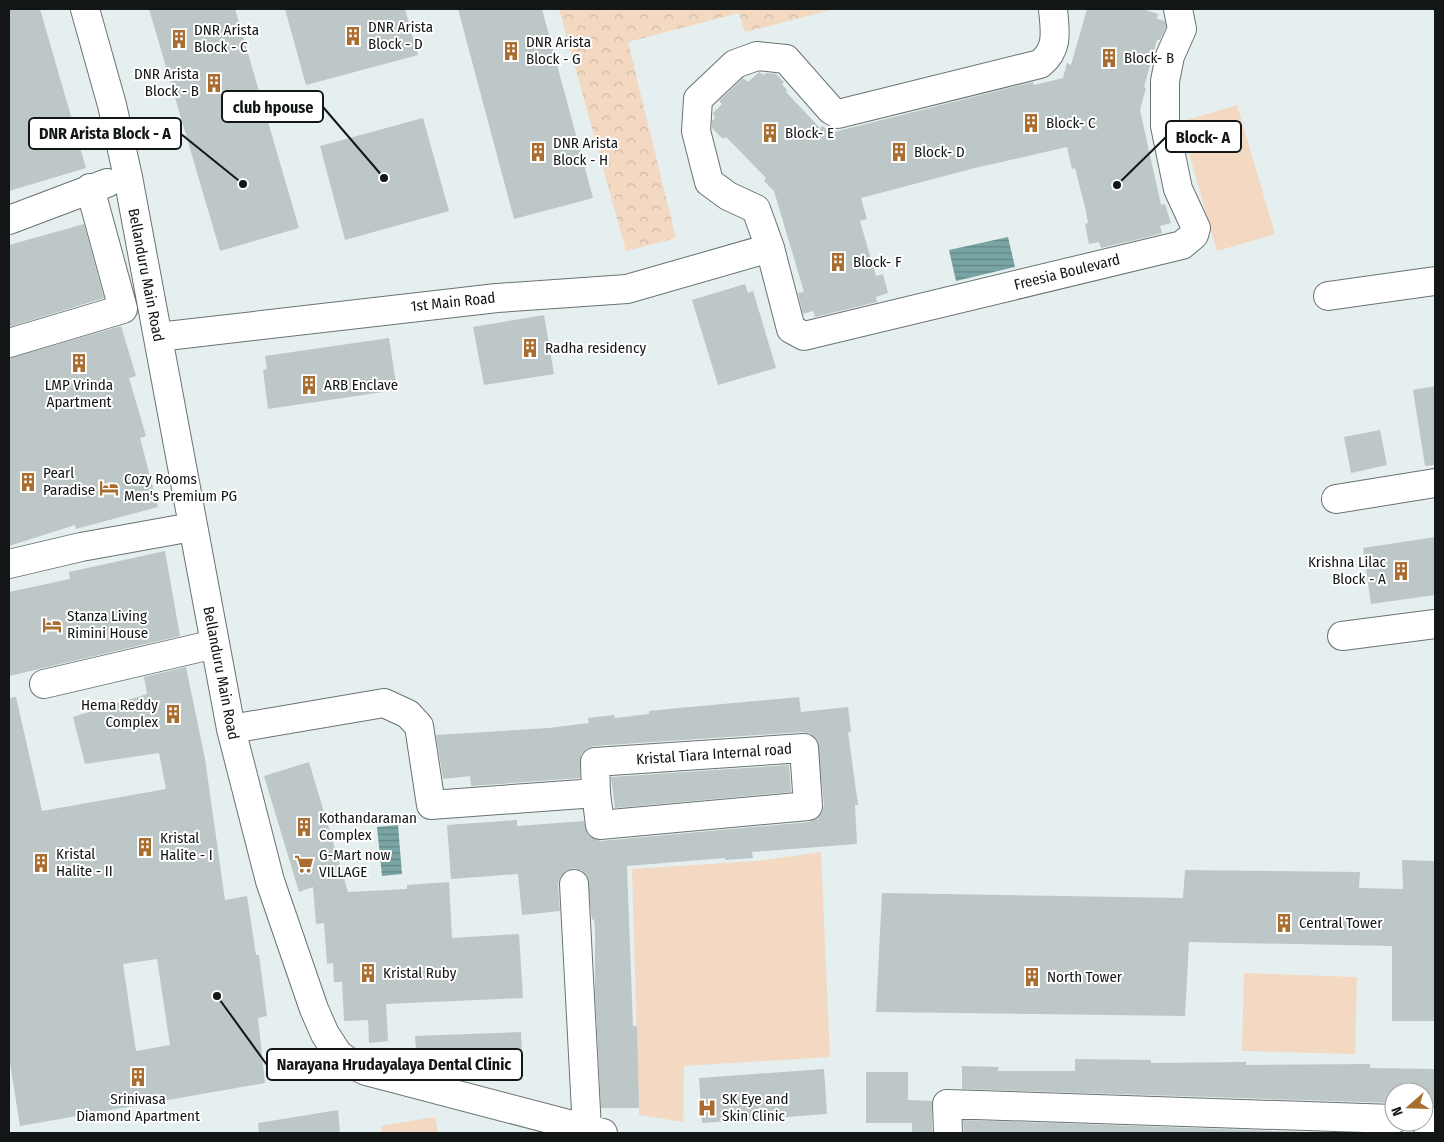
<svg xmlns="http://www.w3.org/2000/svg" width="1444" height="1142" viewBox="0 0 1444 1142" font-family="'Fira Sans Condensed',sans-serif">
  <style>
    .green { fill: #f3d9c2 }
    .forest { fill: url(#forest-crowns) }
    .water { fill: url(#water-rules) }
    .building { fill: #bdc7c7; fill-rule: evenodd }
    .lines { fill: none; stroke-linecap: round; stroke-linejoin: round }
    .minor-casing { stroke: #6a7372; stroke-width: 30 }
    .minor { stroke: #fff; stroke-width: 28 }
    .labels { text-anchor: middle; dominant-baseline: central; stroke-width: 4; stroke-linejoin: round; paint-order: stroke }
    .poi-label { font-size: 15px; fill: #131616; stroke: #fff; text-anchor: start }
    .street-label { font-size: 15px; fill: #131616; stroke: #fff }
    .leader { fill: none; stroke: #131616; stroke-width: 2 }
    .callout-dot { fill: #131616; stroke: #fff; stroke-width: 2 }
    .callout { fill: #fff; stroke: #131616; stroke-width: 2 }
    .callout-label { font-size: 16px; text-anchor: middle; font-weight: bold; fill: #131616 }
  </style>
  <defs>
    <pattern id="forest-crowns" width="20" height="18" patternUnits="userSpaceOnUse" patternTransform="scale(1.25)"><rect width="20" height="18" fill="#f3d9c2"/><path d="M2 6a3 3 0 1 1 6 0M12 15a3 3 0 1 1 6 0" fill="none" stroke="#cfbaa6"/></pattern>
    <pattern id="water-rules" width="6" height="5" patternUnits="userSpaceOnUse" patternTransform="scale(1.25)"><rect width="6" height="5" fill="#78a5a3"/><path d="M0 2.5h6" fill="none" stroke="#618584"/></pattern>
  </defs>
  <rect width="100%" height="100%" fill="#e5efef"/>
  <path class="green" d="M1237,105L1275,234L1217,251L1180,122Z
    M821,852L830,1057L684,1066L683,1122L639,1115L632,869L756,861Z
    M1244,973L1357,977L1355,1054L1242,1051Z
    M435,1117L438,1133H382L381,1126Z"/>
  <path class="forest" d="M559,9H835L745,32L739,13L628,42L676,238L626,251Z"/>
  <path class="water" d="M1008,237L1015,267L956,281L949,250Z
    M398,825L402,874L382,876L377,827Z"/>
  <path class="building" d="M9,9H40L86,168L9,191Z
    M149,9H235L299,228L220,251Z
    M285,9H405L418,55L306,85Z
    M458,9H542L593,198L514,219Z
    M1087,9H1142L1158,14L1157,19L1165,21L1166,27L1160,40H1157L1144,87L1146,88L1140,110L1161,205L1165,204L1171,223L1160,226L1162,233L1148,237L1101,248L1099,242L1089,244L1085,224L1088,223L1086,211L1075,168L1072,169L1067,147L975,168L861,198L867,219L860,221L876,276L883,274L888,293L876,297L877,302L815,317L813,311L803,314L798,293L804,292L774,191L764,181L766,178L736,147L726,137L723,139L712,128V121L715,118L713,113L722,104L719,101L743,78L748,82L759,72L764,75L766,73L776,74L784,82L782,84L787,90L786,92L820,128L823,126L830,133L1033,82L1034,85L1063,78L1067,63L1071,65Z
    M423,118L449,211L345,240L320,146Z
    M84,224L104,298L9,327V245Z
    M745,284L748,293L753,291L776,368L718,385L692,300Z
    M544,315L554,374L484,385L473,327Z
    M121,326L136,376L129,378L146,436L140,438L158,507L76,529L75,525L9,546V358Z
    M389,338L397,390L268,409L263,370L267,369L265,356Z
    M1435,386V465L1425,466L1413,390Z
    M1380,430L1387,465L1351,473L1344,437Z
    M1435,537V595L1371,604L1363,548Z
    M165,551L180,636L9,676V592L70,579L69,572Z
    M186,667L205,759L225,900L247,896L256,955H259L267,1016L258,1018L265,1083L20,1126L9,1057V698L16,697L42,811L166,789L159,753L85,764L73,717L147,694L144,677ZM157,959L170,1045L136,1051L123,964Z
    M799,697L801,712L848,707L851,732H848L858,805H855L857,844L752,852L753,858L725,860V858L627,866L633,1026H637L639,1108H601L595,993V931L594,919L592,920L587,876L581,870L574,868L566,871L560,877L558,885L560,911L522,915L518,874L451,879L447,825L517,820V826L584,821L588,835L594,839L601,841L809,822L817,819L822,813L824,805L817,740L811,734L803,732L594,746L586,749L581,755L580,778L471,786L470,776L443,779L436,735L549,728L589,723L588,718L614,715L615,718L649,714V711L679,708Z
    M309,762L348,892L407,889V885L449,882L452,938L519,934L523,998L386,1004L388,1041L369,1043L368,1020L344,1021L342,982H334L333,963L327,964L324,923L316,924L313,887L299,892L264,776Z
    M789,765L791,792L615,808L611,777Z
    M1402,860L1435,861V1021H1392V946L1189,942L1185,1016L876,1012L882,893L1183,898L1185,870L1360,872L1359,888L1403,889Z
    M521,1032L523,1077L486,1078L485,1063L444,1065V1060L417,1061L415,1036Z
    M1075,1059L1151,1060V1063L1246,1062V1065L1370,1064V1068L1435,1069V1105H1424V1092H1394V1103L962,1089V1066L999,1067L998,1071H1075Z
    M824,1069L827,1114L702,1123L699,1078Z
    M866,1072H908V1100L932,1101V1133H912V1123H866Z
    M338,1110L340,1133H259L258,1123Z
    M963,1120L1305,1132L964,1133Z"/>
  <g class="lines">
    <g class="minor-casing">
      <path id="minor" d="M85,9L112,105L128,177L231,729L270,881L314,1009L325,1034L338,1054L353,1065L366,1071L603,1133
        M1053,9C1055,31 1059,49 1040,64L838,114L831,110L786,59L757,56L735,64L698,99L696,131L709,182L728,196L756,209L770,248L791,329L804,336L1182,245L1194,235L1196,228L1178,189L1165,126V81L1170,56L1182,29L1178,9
        M9,220L107,183
        M1328,296L1435,281
        M158,337L497,298L627,289L770,248
        M9,343L123,309L90,188
        M1336,499L1435,483
        M9,564L81,547L192,527
        M1342,636L1435,624
        M44,684L215,644
        M231,729L384,703L408,714L419,726L431,805L596,793L600,825L808,806L804,748L595,762L596,793
        M574,884L587,1130
        M1424,1121H1435
        M948,1133L947,1104L1394,1119"/>
    </g>
    <use href="#minor" class="minor"/>
  </g>
  <defs>
    <g id="building-bare" transform="scale(1.5)"><path d="M-4-6H4V6H1V3H-1V6H-4ZM-2.5-4.3h1.7v1.8h-1.7ZM.8-4.3h1.7v1.8H.8ZM-2.5-1h1.7V.8h-1.7ZM.8-1h1.7V.8H.8Z" fill="#a86d2f" stroke="#fff" stroke-width="2.5" paint-order="stroke"/></g>
    <g id="hotel-bare" transform="scale(1.5)"><path d="M-6-4.5h1.5V1H6V5H4.5V3h-9V5H-6ZM-4 0a1.8 1.8 0 1 1 3.6 0ZM.5 0V-2.5h3Q6-2.5 6 0Z" fill="#a86d2f" stroke="#fff" stroke-width="2.5" paint-order="stroke"/></g>
    <g id="supermarket-bare" transform="scale(1.5)"><path d="M-6-5.5h2.5l.6 2H6L4.5 2H-2.5L-4.4-4H-6ZM-1.5 3.2a1.3 1.3 0 1 0 .1 0ZM3 3.2a1.3 1.3 0 1 0 .1 0Z" fill="#a86d2f" stroke="#fff" stroke-width="2.5" paint-order="stroke"/></g>
    <g id="hospital-bare" transform="scale(1.5)"><path d="M-5-5h3v3.5h4V-5h3V5h-3V1.5h-4V5h-3Z" fill="#a86d2f" stroke="#fff" stroke-width="2.5" paint-order="stroke"/></g>
  </defs>
  <g fill-rule="evenodd">
    <use href="#building-bare" x="353" y="36"/>
    <use href="#building-bare" x="179" y="39"/>
    <use href="#building-bare" x="511" y="51"/>
    <use href="#building-bare" x="1109" y="58"/>
    <use href="#building-bare" x="214" y="83"/>
    <use href="#building-bare" x="1031" y="123"/>
    <use href="#building-bare" x="770" y="133"/>
    <use href="#building-bare" x="538" y="152"/>
    <use href="#building-bare" x="899" y="152"/>
    <use href="#building-bare" x="838" y="262"/>
    <use href="#building-bare" x="530" y="348"/>
    <use href="#building-bare" x="79" y="363"/>
    <use href="#building-bare" x="309" y="385"/>
    <use href="#building-bare" x="28" y="482"/>
    <use href="#hotel-bare" x="109" y="488"/>
    <use href="#building-bare" x="1401" y="571"/>
    <use href="#hotel-bare" x="52" y="625"/>
    <use href="#building-bare" x="173" y="714"/>
    <use href="#building-bare" x="304" y="827"/>
    <use href="#building-bare" x="145" y="847"/>
    <use href="#building-bare" x="41" y="863"/>
    <use href="#supermarket-bare" x="304" y="864"/>
    <use href="#building-bare" x="1284" y="923"/>
    <use href="#building-bare" x="368" y="973"/>
    <use href="#building-bare" x="1032" y="977"/>
    <use href="#building-bare" x="138" y="1077"/>
    <use href="#hospital-bare" x="707" y="1108"/>
  </g>
  <g class="labels">
    <g class="poi-label">
      <text x="368" y="27">DNR Arista<tspan x="368" dy="17">Block - D</tspan></text>
      <text x="194" y="30">DNR Arista<tspan x="194" dy="17">Block - C</tspan></text>
      <text x="526" y="42">DNR Arista<tspan x="526" dy="17">Block - G</tspan></text>
      <text x="1124" y="58">Block- B</text>
      <text x="199" y="74" text-anchor="end">DNR Arista<tspan x="199" dy="17">Block - B</tspan></text>
      <text x="1046" y="123">Block- C</text>
      <text x="785" y="133">Block- E</text>
      <text x="553" y="143">DNR Arista<tspan x="553" dy="17">Block - H</tspan></text>
      <text x="914" y="152">Block- D</text>
      <text x="853" y="262">Block- F</text>
      <text x="545" y="348">Radha residency</text>
      <text x="79" y="385" text-anchor="middle">LMP Vrinda<tspan x="79" dy="17">Apartment</tspan></text>
      <text x="324" y="385">ARB Enclave</text>
      <text x="43" y="473">Pearl<tspan x="43" dy="17">Paradise</tspan></text>
      <text x="124" y="479">Cozy Rooms<tspan x="124" dy="17">Men's Premium PG</tspan></text>
      <text x="1386" y="562" text-anchor="end">Krishna Lilac<tspan x="1386" dy="17">Block - A</tspan></text>
      <text x="67" y="616">Stanza Living<tspan x="67" dy="17">Rimini House</tspan></text>
      <text x="158" y="705" text-anchor="end">Hema Reddy<tspan x="158" dy="17">Complex</tspan></text>
      <text x="319" y="818">Kothandaraman<tspan x="319" dy="17">Complex</tspan></text>
      <text x="160" y="838">Kristal<tspan x="160" dy="17">Halite - I</tspan></text>
      <text x="56" y="854">Kristal<tspan x="56" dy="17">Halite - II</tspan></text>
      <text x="319" y="855">G-Mart now<tspan x="319" dy="17">VILLAGE</tspan></text>
      <text x="1299" y="923">Central Tower</text>
      <text x="383" y="973">Kristal Ruby</text>
      <text x="1047" y="977">North Tower</text>
      <text x="138" y="1099" text-anchor="middle">Srinivasa<tspan x="138" dy="17">Diamond Apartment</tspan></text>
      <text x="722" y="1099">SK Eye and<tspan x="722" dy="17">Skin Clinic</tspan></text>
    </g>
    <g class="street-label">
      <text transform="translate(1067 272) rotate(-14)">Freesia Boulevard</text>
      <text transform="translate(146 275) rotate(79)">Bellanduru Main Road</text>
      <text transform="translate(453 302) rotate(-6)">1st Main Road</text>
      <text transform="translate(221 673) rotate(79)">Bellanduru Main Road</text>
      <text transform="translate(714 754) rotate(-4)">Kristal Tiara Internal road</text>
    </g>
  </g>
  <path class="leader" d="M384 178L323 107M243 184L181 134M1117 185L1166 137M217 996L267 1065"/>
  <g class="callout-dot">
    <circle cx="384" cy="178" r="5"/>
    <circle cx="243" cy="184" r="5"/>
    <circle cx="1117" cy="185" r="5"/>
    <circle cx="217" cy="996" r="5"/>
  </g>
  <g class="callout">
    <rect x="222" y="91" width="101" height="31" rx="5"/>
    <rect x="29" y="118" width="152" height="31" rx="5"/>
    <rect x="1166" y="121" width="75" height="31" rx="5"/>
    <rect x="267" y="1049" width="255" height="31" rx="5"/>
  </g>
  <g class="callout-label">
    <text x="273" y="113">club hpouse</text>
    <text x="105" y="139">DNR Arista Block - A</text>
    <text x="1203" y="143">Block- A</text>
    <text x="394" y="1070">Narayana Hrudayalaya Dental Clinic</text>
  </g>
  <rect width="1444" height="1142" fill="none" stroke="#131616" stroke-width="20"/>
  <g transform="translate(1409 1107) rotate(250)"><circle r="24" fill="#ffffff" stroke="#a1a2a2"/>
  <path d="M0-4L9 19L0 12L-9 19Z" fill="#a86d2f"/>
  <text y="-8" font-size="14" font-weight="bold" text-anchor="middle" fill="#131616">N</text>
  </g>
</svg>
